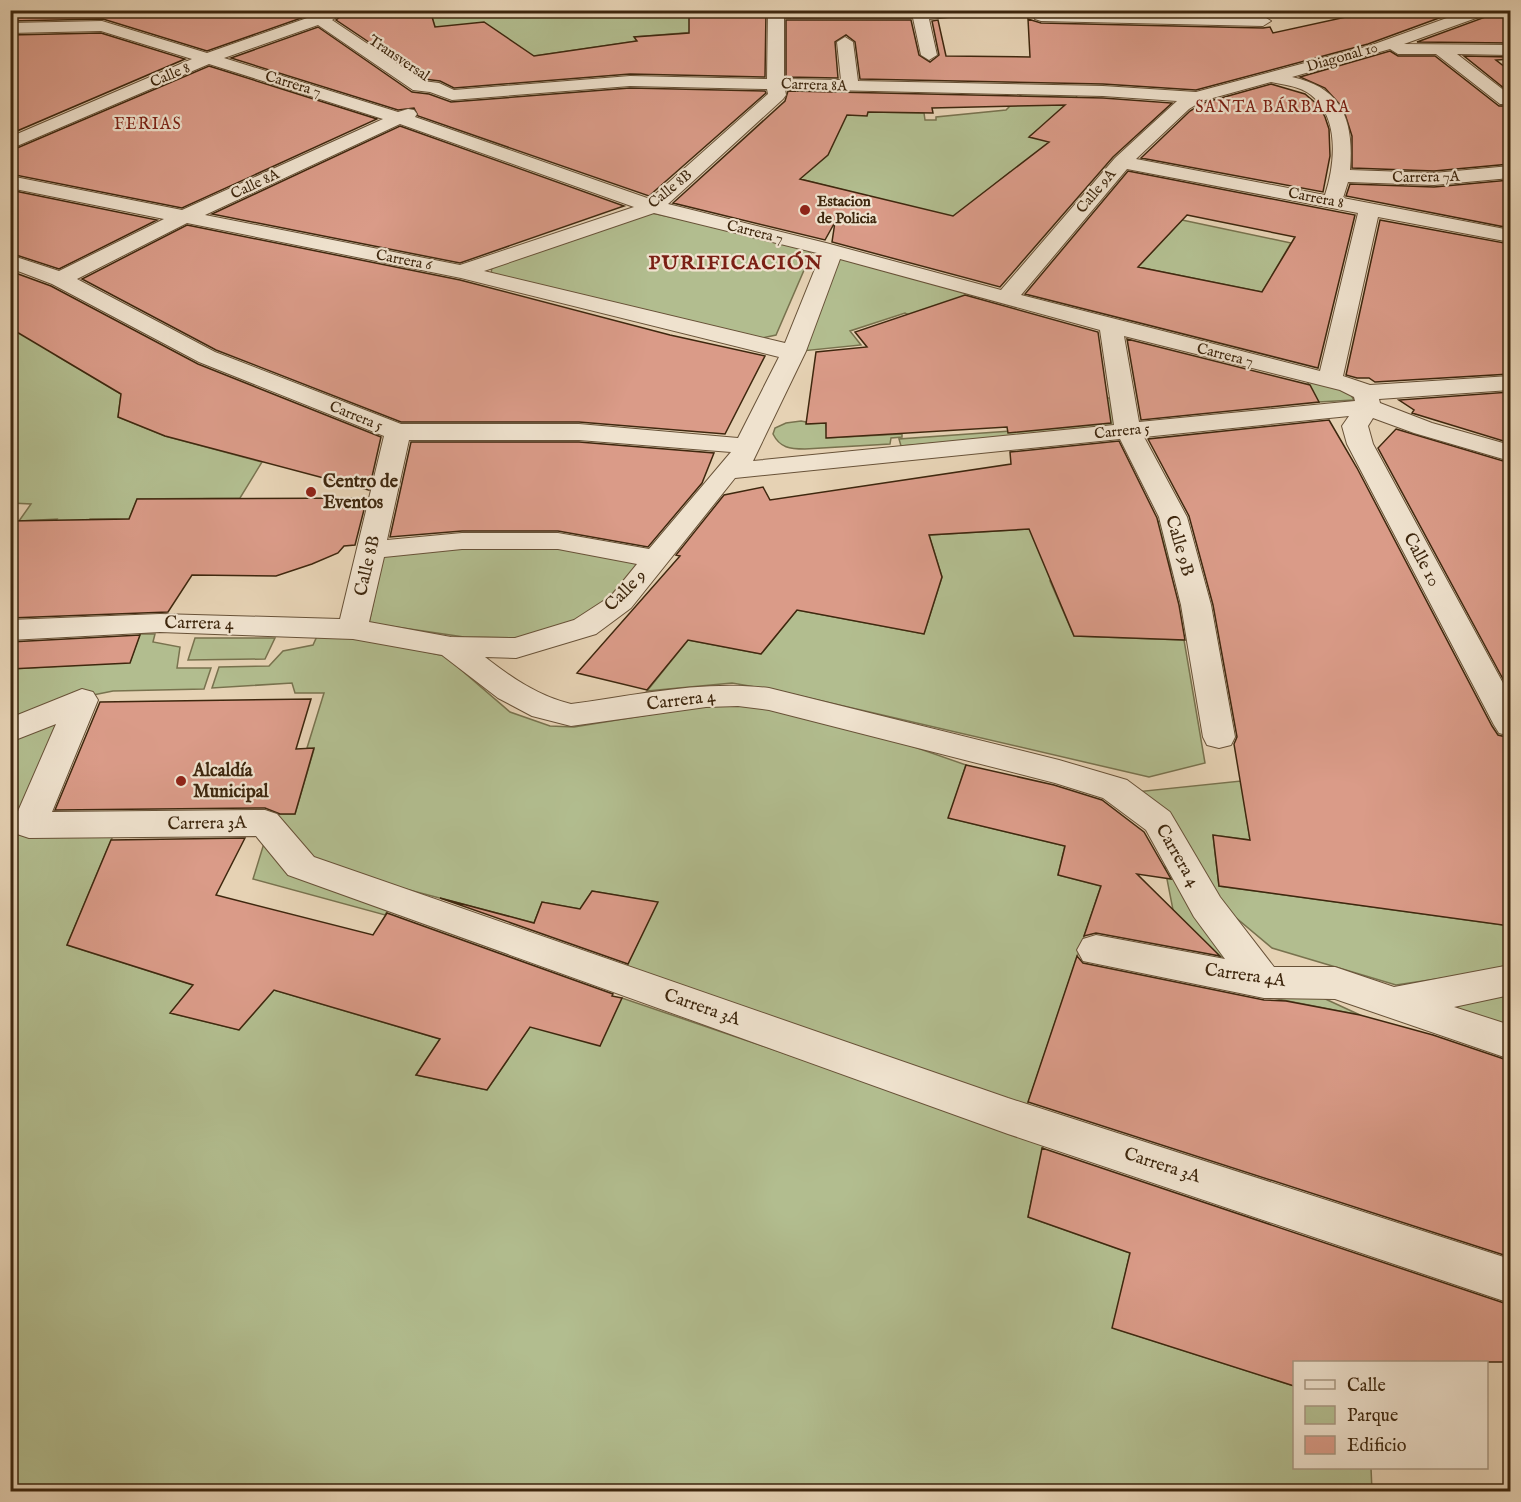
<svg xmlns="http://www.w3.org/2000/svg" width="1521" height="1502" viewBox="0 0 1521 1502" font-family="'IM FELL English',serif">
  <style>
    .green { fill: #b2bd8f; stroke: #78724e; stroke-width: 1.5 }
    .building { fill: #da9b88; stroke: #3e270e; stroke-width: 1.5; fill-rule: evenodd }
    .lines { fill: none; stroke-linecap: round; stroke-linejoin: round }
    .minor-casing { stroke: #685238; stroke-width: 2 }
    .minor { fill: #efe2ce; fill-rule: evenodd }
    .poi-dot { fill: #8f2418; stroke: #efe2ce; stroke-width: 2 }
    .labels { text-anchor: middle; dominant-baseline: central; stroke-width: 4.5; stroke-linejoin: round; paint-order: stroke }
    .far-street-label { font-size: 15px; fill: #3e270e; stroke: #efe2ce }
    .far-poi-label { font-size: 15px; font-weight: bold; fill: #3e270e; stroke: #efe2ce; text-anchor: start }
    .far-neighbourhood-label { font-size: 16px; letter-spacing: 1.5px; fill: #7a1f14; stroke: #efe2ce }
    .poi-label { font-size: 18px; font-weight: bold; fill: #3e270e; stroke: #efe2ce; text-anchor: start }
    .street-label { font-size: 18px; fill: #3e270e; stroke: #efe2ce }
    .far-district-label { font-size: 20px; font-weight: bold; letter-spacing: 1.5px; fill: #7a1f14; stroke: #efe2ce }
  </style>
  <rect width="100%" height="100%" fill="#e6d2b4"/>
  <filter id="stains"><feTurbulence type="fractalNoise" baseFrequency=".00333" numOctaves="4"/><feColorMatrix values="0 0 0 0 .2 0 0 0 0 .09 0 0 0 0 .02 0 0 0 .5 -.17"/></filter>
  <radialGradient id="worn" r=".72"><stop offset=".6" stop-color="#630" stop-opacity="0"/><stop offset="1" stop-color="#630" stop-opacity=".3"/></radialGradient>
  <path class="green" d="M430,11H706L708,31L635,37L637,41L534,56L435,27Z
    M1024,92L1076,93L1078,106L1040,128L1030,136L1055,143L1029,176L1010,172L995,184L946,249L871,197L800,179L847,115L868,112L924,113L925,120H936V117L1006,110Z
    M647,212L804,246L811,254L776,335L757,339L491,276L492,265Z
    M1182,220L1291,243L1262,292L1138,267Z
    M837,257L981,291L925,323L905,313L850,331L861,345L802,351Z
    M47,328L57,356L121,394L118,417L165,436L262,462L240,498L137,499L129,519H90L66,557L33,556L57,519L19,521L31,504L11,503V334Z
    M1307,381L1346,387L1354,400L1318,402Z
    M1107,398H1121L1124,427L901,446L899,439L1055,428Z
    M801,421L806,422L807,424L826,423L827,438L902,434V437L891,438L890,444L805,449C790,449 780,448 773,434L775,428L786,423Z
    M1163,521L1171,571L1050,581L1074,636L1184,640L1205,763L1149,777L779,691L732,683L647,691L688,640L761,654L797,610L924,634L942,577L929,535Z
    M458,545H558L643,561L610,599L576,622L531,638L464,637L369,623L384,553Z
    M140,634H155L153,642L180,647L177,668H211L204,689L113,691L73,699L11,726V669L130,662Z
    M318,634L353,636L445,656L510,712L550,726L574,727L709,705L763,707L883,736L966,765L949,818L1065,846L1058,875L1101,886L1027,1106L621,978L657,902L592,891L580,909L542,902L534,923L402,888L385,915L253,879L273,814H295L314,749L307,748L324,693H295L292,683L212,688L219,667L269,666L283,651L313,645Z
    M195,638H275L265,659L188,660Z
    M72,710L20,830L115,831L67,945L193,985L171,1013L239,1030L274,990L440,1039L416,1075L487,1090L530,1027L622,998L1044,1142L1028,1217L1130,1253L1113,1328L1294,1386V1468H1371L1372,1491L11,1492V736Z
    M1241,781L1250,840L1213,835L1219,886L1510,926V968L1396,985L1272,948L1216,901L1135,792Z
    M1167,850L1254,966L1360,1015L1257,995L1173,910L1165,869Z
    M1510,992V1026L1437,1005Z"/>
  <path class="building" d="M10,10H304L307,16L207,51L103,19L10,21Z
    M342,10H430L435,27L484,22L534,56L637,41L634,37L689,33V10H766L765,77L630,74L454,88L440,81L424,79L336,20L344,14Z
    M1378,10H1461L1368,44L1196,90L1103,84L860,79L855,42L846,35L835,42L838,78L786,77V20H911L919,55L930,62L939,55L932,21L938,20L946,56L1030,57L1028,19L1041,23L1263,28L1270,27L1273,33Z
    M1494,10H1510V43L1417,42L1491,15Z
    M318,27L412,92L429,94L451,102L630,88L765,91L766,93L649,196L418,116L414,108L398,110L231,58Z
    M101,33L185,59L10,134V35Z
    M1390,51L1398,56H1435L1499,106H1510V164L1434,171L1352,168V136L1343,108L1325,88L1300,77Z
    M1464,56L1510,57V59L1496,60L1510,71V93Z
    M209,66L377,119L182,208L10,174V151Z
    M1271,84L1305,94L1319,106L1325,117L1329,129L1330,156L1323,192L1141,158L1190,111L1203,103Z
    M788,91L1103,98L1172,103L1113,157L1000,287L832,242L835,222L825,240L673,203L785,101ZM1065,105L1029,137L1049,142L953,216L800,179L828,155L847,115L867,116L868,112L933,113L932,108Z
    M400,126L624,206L460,263L212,214Z
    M1128,171L1355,215L1318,368L1025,294ZM1187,215L1295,237L1262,292L1138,267Z
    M1510,180V228L1346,196L1350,184L1434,187Z
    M10,190L157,220L59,269L10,253Z
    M1380,220L1510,244V374L1375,382L1369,378H1357L1346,375Z
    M187,225L460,280L670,335L765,356L725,434L579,422H401L216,350L82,279Z
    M10,271L51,286L198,364L381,437L369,490L165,436L118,417L121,394L10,328Z
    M965,295L1098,332L1111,423L1008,433L1007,427L826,438V423L806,424L816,352L867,347L855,332Z
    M1127,339L1310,385L1319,402L1141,420Z
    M1510,392V443L1412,413L1414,410L1399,400Z
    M1329,420L1357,468L1492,726L1498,735L1510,738V926L1219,886L1213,835L1250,840L1234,744L1237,737L1213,605L1189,516L1148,439Z
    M1396,429L1510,463V692L1378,448Z
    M1119,441L1157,518L1179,605L1185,640L1074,636L1029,529L929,535L942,577L924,634L797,610L761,654L688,640L647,690L577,673L680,556L676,555L724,495L763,487L770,500L1011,464L1010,452Z
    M411,442H579L714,453L702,483L648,547L558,531H462L390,537Z
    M367,498L355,545L344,546L338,553L312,564L276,576L192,575L168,612L10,618V521L129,519L137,499Z
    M140,635L130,663L10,669V642Z
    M311,699L296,749L314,748L295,814H280L265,808L55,810L100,702Z
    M966,765L1054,785L1102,800L1144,832L1171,879L1137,874L1220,956L1096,933L1084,936L1101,886L1058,875L1065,846L948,818Z
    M245,838L216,895L373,935L387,913L613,994L612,996L622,998L600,1046L530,1027L487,1090L416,1075L440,1039L274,990L239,1030L170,1013L193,985L67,945L111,840Z
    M592,891L658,902L628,964L440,898L534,923L542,902L580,909Z
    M1077,956L1083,963L1264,1000L1286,1001L1360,1015L1433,1035L1510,1061V1257L1028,1102Z
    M1042,1148L1510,1305V1362H1294V1386L1112,1328L1130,1253L1028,1217Z"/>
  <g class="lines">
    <g class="minor-casing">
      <path id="minor" d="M306,10H321L323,13L339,11L342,14L332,20L423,81L439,83L454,90L630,76L767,79L768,10H952L949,17L929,19L937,55L929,60L921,55L913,18H784V79L841,80L837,42L845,37L853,42L858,81L1103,86L1196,92L1369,46L1469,10H1492L1490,13L1404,44L1510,45V55L1457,54L1510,95V104H1500L1436,54H1398L1390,49L1292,77C1343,88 1354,121 1350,170L1434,173L1510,166V178L1434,185L1348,182L1343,198L1510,230V242L1378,217L1343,376L1370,385L1510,376V390L1379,399L1380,403L1432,423L1510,445V461L1414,433L1373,418L1368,426L1373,444L1510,696V736L1499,733L1494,725L1347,444L1342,426L1349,416L1144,437L1187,517L1211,605L1235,737L1231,745L1219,748L1207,745L1203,737L1181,605L1159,517L1120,439L735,478L631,608L596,634L516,658L485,657C512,678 538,696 571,704C637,695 703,680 769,688L1059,760L1127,780L1170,812L1220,897L1274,967H1335L1394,987L1510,965V995L1454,1007L1510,1025V1059L1335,999L1264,998L1083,961L1077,950L1083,939L1096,935L1225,959L1194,917L1146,830L1103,798L1055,783L769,710L738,706L706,707L571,726L532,716L498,698L442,655L353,639L160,632L10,640V620L160,614L340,619L384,436L199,362L52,284L10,268V255L59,271L164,219L10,188V176L182,210L383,119L209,64L10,149V137L192,59L101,31L10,33V23L102,21L207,53L310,17ZM318,25L413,90L430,92L452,100L630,86L767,89L768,94L650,199L415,117L417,114L414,110L408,109L398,112L224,58ZM1271,82C1284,85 1300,86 1311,95C1340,118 1335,164 1325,195L1136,159L1189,109L1202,101ZM785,89L1103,96L1177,101L1115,158L1001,290L826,243L668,204L783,99L786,95ZM400,124L634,207L460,265L205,215ZM1127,169L1358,213L1320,371L1021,295ZM654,213L821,254L785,343L484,271ZM187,223L461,278L779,357L738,438L579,424H401L215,352L77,279ZM840,259L1100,330L1114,425L753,461L806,351ZM1124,336L1340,390L1354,397L1355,401L1139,422ZM409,440H579L731,452L649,549L558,533H462L387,540ZM462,549H558L637,564L611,596L574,620L515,638L451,637L369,622L384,557Z
        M1031,10L1263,16L1271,21L1263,26L1041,21L1035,19Z
        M82,689L93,692L98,700L52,812L265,810L277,814L314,857L1008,1098L1510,1259V1303L1008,1134L288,875L256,836L29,838L17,834L12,825L56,724L10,742V718Z"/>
    </g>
    <use href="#minor" class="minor"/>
  </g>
  <g class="poi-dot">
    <circle cx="805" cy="210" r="6"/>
    <circle cx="311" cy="492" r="6"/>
    <circle cx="181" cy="781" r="6"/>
  </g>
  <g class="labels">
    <g class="far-street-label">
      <text transform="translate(1342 57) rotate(-16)">Diagonal 10</text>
      <text transform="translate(399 58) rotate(34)">Transversal</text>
      <text transform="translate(170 75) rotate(-23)">Calle 8</text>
      <text transform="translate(293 84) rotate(17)">Carrera 7</text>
      <text transform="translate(814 85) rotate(2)">Carrera 8A</text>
      <text transform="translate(1426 177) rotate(-1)">Carrera 7A</text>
      <text transform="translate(255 184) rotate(-25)">Calle 8A</text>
      <text transform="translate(670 189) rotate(-39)">Calle 8B</text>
      <text transform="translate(1096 191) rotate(-50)">Calle 9A</text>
      <text transform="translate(1316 198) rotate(11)">Carrera 8</text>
      <text transform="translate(755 232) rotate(14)">Carrera 7</text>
      <text transform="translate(404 260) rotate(11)">Carrera 6</text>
      <text transform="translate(1225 355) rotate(14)">Carrera 7</text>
      <text transform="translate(356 416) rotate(22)">Carrera 5</text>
      <text transform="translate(1122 431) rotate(-6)">Carrera 5</text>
    </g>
    <g class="far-poi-label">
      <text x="817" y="201">Estacion<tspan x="817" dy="17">de Policia</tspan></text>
    </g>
    <g class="far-neighbourhood-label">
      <text x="1273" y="108">SANTA BÁRBARA</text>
      <text x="148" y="125">FERIAS</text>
    </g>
    <g class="poi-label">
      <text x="323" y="482">Centro de<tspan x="323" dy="21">Eventos</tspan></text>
      <text x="193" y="771">Alcaldía<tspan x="193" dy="21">Municipal</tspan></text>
    </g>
    <g class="street-label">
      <text transform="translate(1179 546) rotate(74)">Calle 9B</text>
      <text transform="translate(1421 560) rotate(62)">Calle 10</text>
      <text transform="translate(368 566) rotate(-77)">Calle 8B</text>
      <text transform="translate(626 591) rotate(-45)">Calle 9</text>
      <text transform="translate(199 624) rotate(1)">Carrera 4</text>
      <text transform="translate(681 701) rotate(-7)">Carrera 4</text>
      <text transform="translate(207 824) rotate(-1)">Carrera 3A</text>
      <text transform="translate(1177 856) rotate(60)">Carrera 4</text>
      <text transform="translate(1245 976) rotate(8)">Carrera 4A</text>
      <text transform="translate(702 1008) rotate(19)">Carrera 3A</text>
      <text transform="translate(1162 1166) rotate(18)">Carrera 3A</text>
    </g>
    <g class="far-district-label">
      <text x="736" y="263">PURIFICACIÓN</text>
    </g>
  </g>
  <rect width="1521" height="1502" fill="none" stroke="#e6d2b4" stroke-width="36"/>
  <rect x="12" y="12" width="1497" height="1478" fill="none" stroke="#3e270e" stroke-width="3"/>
  <rect x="18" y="18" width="1485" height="1466" fill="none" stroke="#3e270e" stroke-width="1.5"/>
  <rect x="1293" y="1361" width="195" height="108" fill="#efe2ce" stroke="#a89781" stroke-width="1.5"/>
  <rect x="1305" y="1380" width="30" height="9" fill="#efe2ce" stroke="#a89781" stroke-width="1.5"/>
  <text x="1347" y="1391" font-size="18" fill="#3e270e">Calle</text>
  <rect x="1305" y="1406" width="30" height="18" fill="#b2bd8f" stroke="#a89781" stroke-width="1.5"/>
  <text x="1347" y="1421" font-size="18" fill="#3e270e">Parque</text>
  <rect x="1305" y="1436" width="30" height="18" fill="#da9b88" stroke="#a89781" stroke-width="1.5"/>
  <text x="1347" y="1451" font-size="18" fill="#3e270e">Edificio</text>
  <rect width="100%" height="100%" filter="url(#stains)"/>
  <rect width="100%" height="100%" fill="url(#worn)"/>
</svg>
